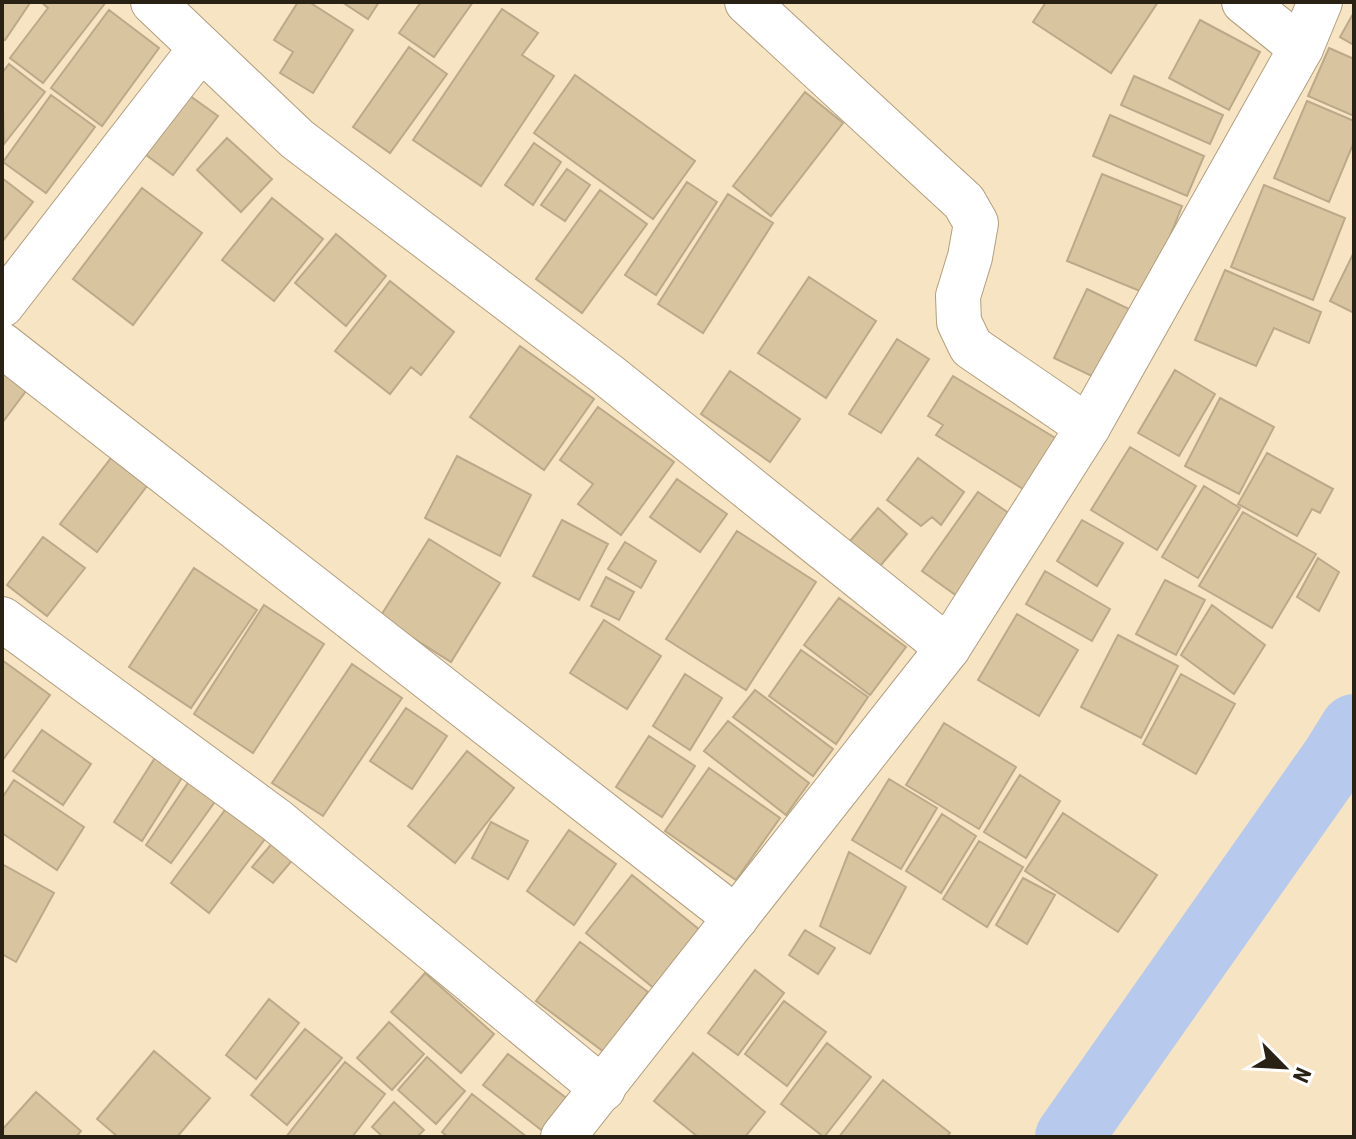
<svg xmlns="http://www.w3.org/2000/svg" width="1356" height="1139" viewBox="0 0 1356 1139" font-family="'Roboto Condensed',sans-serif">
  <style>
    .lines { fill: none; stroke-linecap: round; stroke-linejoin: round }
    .canal { stroke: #b7caed; stroke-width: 68 }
    .building { fill: #d9c4a0; stroke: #bba989; stroke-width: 2 }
    .minor-casing { stroke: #b19f7f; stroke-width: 46 }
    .tertiary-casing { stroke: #b19f7f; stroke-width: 46 }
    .minor { stroke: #fff; stroke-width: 44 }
    .tertiary { stroke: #fff; stroke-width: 44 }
  </style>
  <rect width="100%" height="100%" fill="#f7e4c3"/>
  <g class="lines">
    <path class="canal" d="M1069,1137L1336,757L1354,728"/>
  </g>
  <path class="building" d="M2,2L30,3L5,40L2,38Z
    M41,2H106L43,83L10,58L48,8Z
    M298,2H309L353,30L313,93L280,73L293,52L274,40Z
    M342,2H379L368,19Z
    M421,2H473L434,57L399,33Z
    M1046,2H1158L1111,73L1033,22Z
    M502,9L538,33L522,55L554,76L481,186L413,140Z
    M109,10L159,48L102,126L51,88Z
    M1354,12V45L1340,37Z
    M1200,20L1260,52L1229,110L1169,78Z
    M409,47L447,74L390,153L353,127Z
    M1329,48L1354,59V116L1308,96Z
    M9,64L45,92L4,144L2,73Z
    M575,75L695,161L653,219L534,133Z
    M1134,76L1223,115L1210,144L1121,105Z
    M805,92L843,123L771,216L733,186Z
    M186,93L218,116L173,175L141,151Z
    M51,95L95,127L46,193L3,162Z
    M1307,101L1354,121V142L1329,202L1274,178Z
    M1110,115L1204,156L1187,196L1093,156Z
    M227,138L272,179L241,212L197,170Z
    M534,143L561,162L533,205L505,185Z
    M567,169L590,185L565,221L541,205Z
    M1102,174L1182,206L1147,294L1067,261Z
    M2,178L33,202L2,242Z
    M687,182L717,202L656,295L625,275Z
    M1264,185L1345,218L1313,300L1231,267Z
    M142,188L202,233L133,325L73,279Z
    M600,190L647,224L582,313L536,279Z
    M728,194L773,223L703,333L658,304Z
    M272,198L323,239L274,301L222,260Z
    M336,234L386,276L346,326L295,283Z
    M1354,252V313L1330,301Z
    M1225,270L1321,312L1309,343L1274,328L1256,366L1195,340Z
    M809,277L876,321L826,398L758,353Z
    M390,281L454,332L421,375L411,367L390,394L335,351Z
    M1087,289L1131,310L1098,379L1054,358Z
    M897,339L929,359L881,433L849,414Z
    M520,346L594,399L544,470L470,417Z
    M1175,370L1215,394L1179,456L1138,433Z
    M730,371L800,419L770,462L701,414Z
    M2,372L26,391L2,423Z
    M953,376L1062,442L1031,494L936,435L943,425L928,416Z
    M1220,398L1274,427L1239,494L1185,466Z
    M598,407L674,462L621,535L578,504L593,484L560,460Z
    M1130,447L1196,486L1157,550L1091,510Z
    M1267,453L1333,489L1320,513L1312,509L1297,536L1238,504Z
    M457,456L531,495L500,556L425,518Z
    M111,458L147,486L97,552L60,524Z
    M918,458L964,492L941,525L932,517L921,526L887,500Z
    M677,479L727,514L700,552L650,517Z
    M1204,486L1240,508L1198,578L1162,557Z
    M978,492L1013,516L957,596L922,571Z
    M878,508L907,534L875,572L845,547Z
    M1243,512L1316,554L1272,628L1199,586Z
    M562,520L608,544L579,600L533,576Z
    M1082,520L1123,543L1097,586L1057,561Z
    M737,531L816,582L746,690L666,639Z
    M43,537L85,568L47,616L7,585Z
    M429,539L500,583L451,662L380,617Z
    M625,542L656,561L641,588L608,569Z
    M1318,558L1339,572L1319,611L1297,597Z
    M194,568L257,610L191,708L129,667Z
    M1045,571L1110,609L1092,641L1026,604Z
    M606,577L634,592L619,620L591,606Z
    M1165,580L1205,600L1176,655L1136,634Z
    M839,598L906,647L870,695L804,645Z
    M264,605L324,644L253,753L194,714Z
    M1212,605L1265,645L1234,694L1181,655Z
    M1017,614L1078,650L1039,716L978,680Z
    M604,620L661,656L627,709L570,673Z
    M1118,635L1178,666L1141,738L1081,707Z
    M801,650L868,697L836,744L769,696Z
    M2,660L50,695L2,761Z
    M352,664L402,698L323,816L272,783Z
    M685,674L722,698L690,750L653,726Z
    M1181,674L1235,704L1196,774L1143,744Z
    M755,690L833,749L813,776L733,717Z
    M406,708L447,736L412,789L370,761Z
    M728,721L809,783L786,815L704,751Z
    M944,723L1016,767L979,829L906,785Z
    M42,730L91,764L63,805L13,771Z
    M649,736L695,766L662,817L616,787Z
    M160,750L188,768L142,841L114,822Z
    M467,751L514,788L455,863L408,826Z
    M709,768L780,818L736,880L665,831Z
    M1020,775L1060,801L1026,858L984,832Z
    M192,777L219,796L171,863L146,845Z
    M889,779L937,808L901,869L852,840Z
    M14,780L84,827L57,870L2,833V798Z
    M228,806L268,835L209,913L171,883Z
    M1063,813L1157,875L1118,932L1025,871Z
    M942,814L976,836L941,893L906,871Z
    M491,822L528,841L508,879L472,858Z
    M569,830L616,864L574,925L527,891Z
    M275,840L295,857L273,883L252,867Z
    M979,841L1023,867L987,927L943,899Z
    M849,852L906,887L870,954L820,926Z
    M2,864L54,893L16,962L2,954Z
    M632,875L701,931L655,989L586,933Z
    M1023,878L1055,895L1027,944L996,925Z
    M805,930L835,948L818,974L789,955Z
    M580,942L648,992L604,1052L536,1001Z
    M755,970L784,993L738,1055L708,1033Z
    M425,973L494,1034L461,1073L391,1012Z
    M269,999L299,1023L256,1079L226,1055Z
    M784,1001L826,1032L787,1086L745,1054Z
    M389,1022L424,1054L392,1090L357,1058Z
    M305,1029L342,1058L287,1125L251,1095Z
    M827,1043L871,1077L824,1137L781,1104Z
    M154,1051L210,1098L177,1137H118L97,1119Z
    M693,1053L765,1112L745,1137H698L654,1101Z
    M508,1054L569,1100L544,1132L483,1085Z
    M427,1057L465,1091L436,1124L398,1090Z
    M345,1062L385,1094L352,1137H286Z
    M883,1080L950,1133L947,1137H839Z
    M36,1092L81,1131L76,1137H2V1130Z
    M472,1094L527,1137H448L442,1132Z
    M394,1102L424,1130L417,1137H383L372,1127Z"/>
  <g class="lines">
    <g class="minor-casing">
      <path id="minor" d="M153,2L297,139L608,375L948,648
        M747,2L964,202L976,223L970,257L958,296L959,322L971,347L1088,427
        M1244,2L1301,48
        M2,305L201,48
        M2,345L736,918
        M2,619L276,820L603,1089"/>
    </g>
    <g class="tertiary-casing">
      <path id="tertiary" d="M563,1137L948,648L1088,427L1301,48L1320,2"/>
    </g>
    <use href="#minor" class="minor"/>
    <use href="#tertiary" class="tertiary"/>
  </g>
  <rect width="1356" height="1139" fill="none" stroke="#282114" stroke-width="8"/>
  <g transform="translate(1284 1067) rotate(114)" stroke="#ffffff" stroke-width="6" paint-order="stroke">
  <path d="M0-6L14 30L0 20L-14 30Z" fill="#282114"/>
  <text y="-12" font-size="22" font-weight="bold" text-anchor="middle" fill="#282114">N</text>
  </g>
</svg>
